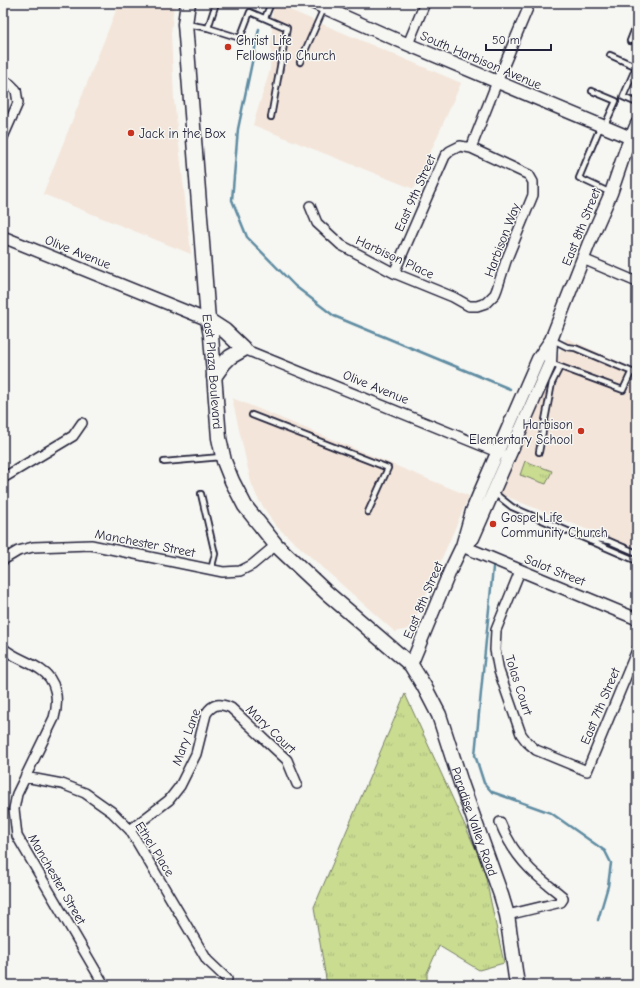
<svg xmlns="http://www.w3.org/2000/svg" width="640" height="988" viewBox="0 0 640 988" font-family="'Comic Neue',sans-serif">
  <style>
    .built { fill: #f3e5d9 }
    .grass { fill: url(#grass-tufts); stroke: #767f66 }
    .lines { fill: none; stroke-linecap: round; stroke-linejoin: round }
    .stream { stroke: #5f8ca2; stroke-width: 2.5 }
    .service-casing { stroke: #22223b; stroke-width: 8 }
    .minor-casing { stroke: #22223b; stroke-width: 12 }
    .tertiary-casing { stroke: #22223b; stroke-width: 14 }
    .secondary-casing { stroke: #22223b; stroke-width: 15 }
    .primary-casing { stroke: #22223b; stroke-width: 17 }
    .service { stroke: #f6f6f2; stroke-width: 4.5 }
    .minor { stroke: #f6f6f2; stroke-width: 9 }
    .tertiary { stroke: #f6f6f2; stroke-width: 11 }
    .secondary { stroke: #f6f6f2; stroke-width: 12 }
    .primary { stroke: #f6f6f2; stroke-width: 14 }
    .poi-dot { fill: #c8321e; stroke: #f6f6f2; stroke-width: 1.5 }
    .labels { text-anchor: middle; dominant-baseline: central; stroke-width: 3; stroke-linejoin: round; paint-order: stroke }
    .poi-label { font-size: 13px; fill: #22223b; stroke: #f6f6f2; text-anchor: start }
    .street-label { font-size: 13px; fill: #22223b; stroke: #f6f6f2 }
  </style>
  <defs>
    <pattern id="grass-tufts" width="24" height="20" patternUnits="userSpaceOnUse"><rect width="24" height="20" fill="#c9dc90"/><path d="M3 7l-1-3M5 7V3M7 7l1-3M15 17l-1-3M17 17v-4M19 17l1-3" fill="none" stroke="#acbc7d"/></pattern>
  </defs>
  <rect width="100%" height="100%" fill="#f6f6f2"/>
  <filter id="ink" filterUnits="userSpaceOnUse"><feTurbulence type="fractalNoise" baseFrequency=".025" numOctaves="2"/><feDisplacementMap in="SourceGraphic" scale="8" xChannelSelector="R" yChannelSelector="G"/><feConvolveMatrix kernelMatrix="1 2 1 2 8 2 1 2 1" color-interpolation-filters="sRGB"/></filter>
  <g filter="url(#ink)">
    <path class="built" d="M119,3H174L171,34L174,100L191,254L43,194Z
      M273,3L461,83L414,189L253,125L270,70Z
      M566,338L637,370V550L498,493Z
      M232,398L469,496L414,622L408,629L395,632L275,525L257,497L251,482Z"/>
    <path class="grass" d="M525,461L552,471L546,484L520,475Z
      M405,694L483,865L504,963L479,970L439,946L427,973V985H327L314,907Z"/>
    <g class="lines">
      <path class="stream" d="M259,29L238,129L232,200L247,237L295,286L334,316L510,389
        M493,567L475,755L484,783L492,792L551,813L605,851L611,863L608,886L598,920"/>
      <g class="service-casing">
        <path id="service" d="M265,18L271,3
          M186,24L208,28L216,3
          M208,28L240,38L250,12L287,28L271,117
          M630,41L637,23
          M610,55L637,67
          M300,62L324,8
          M636,67L623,97L637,103
          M592,91L616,101L605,125
          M601,125L579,178L611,193
          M553,340L567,347L575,348L637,374
          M550,363L623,390L631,373
          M252,415L388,468L368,512
          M539,452L552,383L560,367
          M164,462L221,457
          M493,492L512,507L637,561
          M201,494L215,554L211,570
          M590,541L598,539L609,541L637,553"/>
      </g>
      <g class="minor-casing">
        <path id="minor" d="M408,44L425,3
          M3,80L10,84L16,90L18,103L3,137
          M471,148L497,82L528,8
          M310,206L317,223L341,245L394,273L453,297L469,306H477L486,303L495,294L497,289L506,261L533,195V182L529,175L471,148L460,146L450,151L445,156L394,273
          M583,259L637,282
          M244,349L502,454
          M3,478L73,436L82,423
          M3,560L18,551L33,547L91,545L223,572L240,571L252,565L276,545
          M520,571L496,630L495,650L499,671L521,734L527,742L536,750L587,771L637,650
          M3,648C14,658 29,661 41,670C57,680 59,701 54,718L17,794L14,809L17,836L104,985
          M25,777L62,784L85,793L112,812L130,830L207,960L227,979
          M500,822C507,840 517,856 530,869C540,879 551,887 562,896L563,899L561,902L507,915
          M130,830L169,800L180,786L196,754L206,714C213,703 220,703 231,708L287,760L297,784"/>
      </g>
      <g class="tertiary-casing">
        <path id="tertiary" d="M3,237L208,320
          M462,546L637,619"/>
      </g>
      <g class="secondary-casing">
        <path id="secondary" d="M314,3L395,39L631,138
          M462,546L473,538L550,363L551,340
          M411,665L450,571L462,546L472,511L480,492L538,359L551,340L589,243L611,193L626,149L637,124"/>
      </g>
      <g class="primary-casing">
        <g id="primary">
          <path id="s1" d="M188,3L185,24L187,49L208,320L211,336L219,438L224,461L232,481L245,506L276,545L327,593L411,665L424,686L439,715L461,783L501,895L507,915L517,985"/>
          <path d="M208,320L225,331L244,349L230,357L224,363L214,377"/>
        </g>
      </g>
      <use href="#service" class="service"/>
      <use href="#minor" class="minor"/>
      <use href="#tertiary" class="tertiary"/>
      <use href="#secondary" class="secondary"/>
      <use href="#primary" class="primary"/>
    </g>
  </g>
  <g class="poi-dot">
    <circle cx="228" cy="47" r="4"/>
    <circle cx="131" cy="133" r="4"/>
    <circle cx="581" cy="431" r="4"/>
    <circle cx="493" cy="524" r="4"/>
  </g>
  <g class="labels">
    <g class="poi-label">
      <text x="236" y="40">Christ Life<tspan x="236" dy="15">Fellowship Church</tspan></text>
      <text x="139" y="133">Jack in the Box</text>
      <text x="573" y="424" text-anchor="end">Harbison<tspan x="573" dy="15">Elementary School</tspan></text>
      <text x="501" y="517">Gospel Life<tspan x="501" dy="15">Community Church</tspan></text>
    </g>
    <g class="street-label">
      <text transform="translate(481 60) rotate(23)">South Harbison Avenue</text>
      <text transform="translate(415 193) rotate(-66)">East 9th Street</text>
      <text transform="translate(581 227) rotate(-68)">East 8th Street</text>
      <text transform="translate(502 240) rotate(-69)">Harbison Way</text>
      <text transform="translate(78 252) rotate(22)">Olive Avenue</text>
      <text transform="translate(395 257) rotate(25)">Harbison Place</text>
      <text stroke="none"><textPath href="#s1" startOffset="370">East Plaza Boulevard</textPath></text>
      <text transform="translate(376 387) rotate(22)">Olive Avenue</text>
      <text transform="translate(145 543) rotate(11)">Manchester Street</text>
      <text transform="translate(555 570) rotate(22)">Salot Street</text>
      <text transform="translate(423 600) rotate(-67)">East 8th Street</text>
      <text transform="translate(519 685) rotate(72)">Tolas Court</text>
      <text transform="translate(600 706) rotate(-67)">East 7th Street</text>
      <text transform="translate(271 729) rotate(44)">Mary Court</text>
      <text transform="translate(186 737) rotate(-70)">Mary Lane</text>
      <text stroke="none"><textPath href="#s1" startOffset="910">Paradise Valley Road</textPath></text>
      <text transform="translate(155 849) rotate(58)">Ethel Place</text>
      <text transform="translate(57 879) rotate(60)">Manchester Street</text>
    </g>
  </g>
  <rect width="640" height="988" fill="none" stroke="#f6f6f2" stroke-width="16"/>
  <rect x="8" y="8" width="624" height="972" fill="none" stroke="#22223b" stroke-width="1.5" filter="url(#ink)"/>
  <path d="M486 44v6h65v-6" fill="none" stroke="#22223b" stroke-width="2"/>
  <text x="492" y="44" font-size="12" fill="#22223b" stroke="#f6f6f2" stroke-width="3" paint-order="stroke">50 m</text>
</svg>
